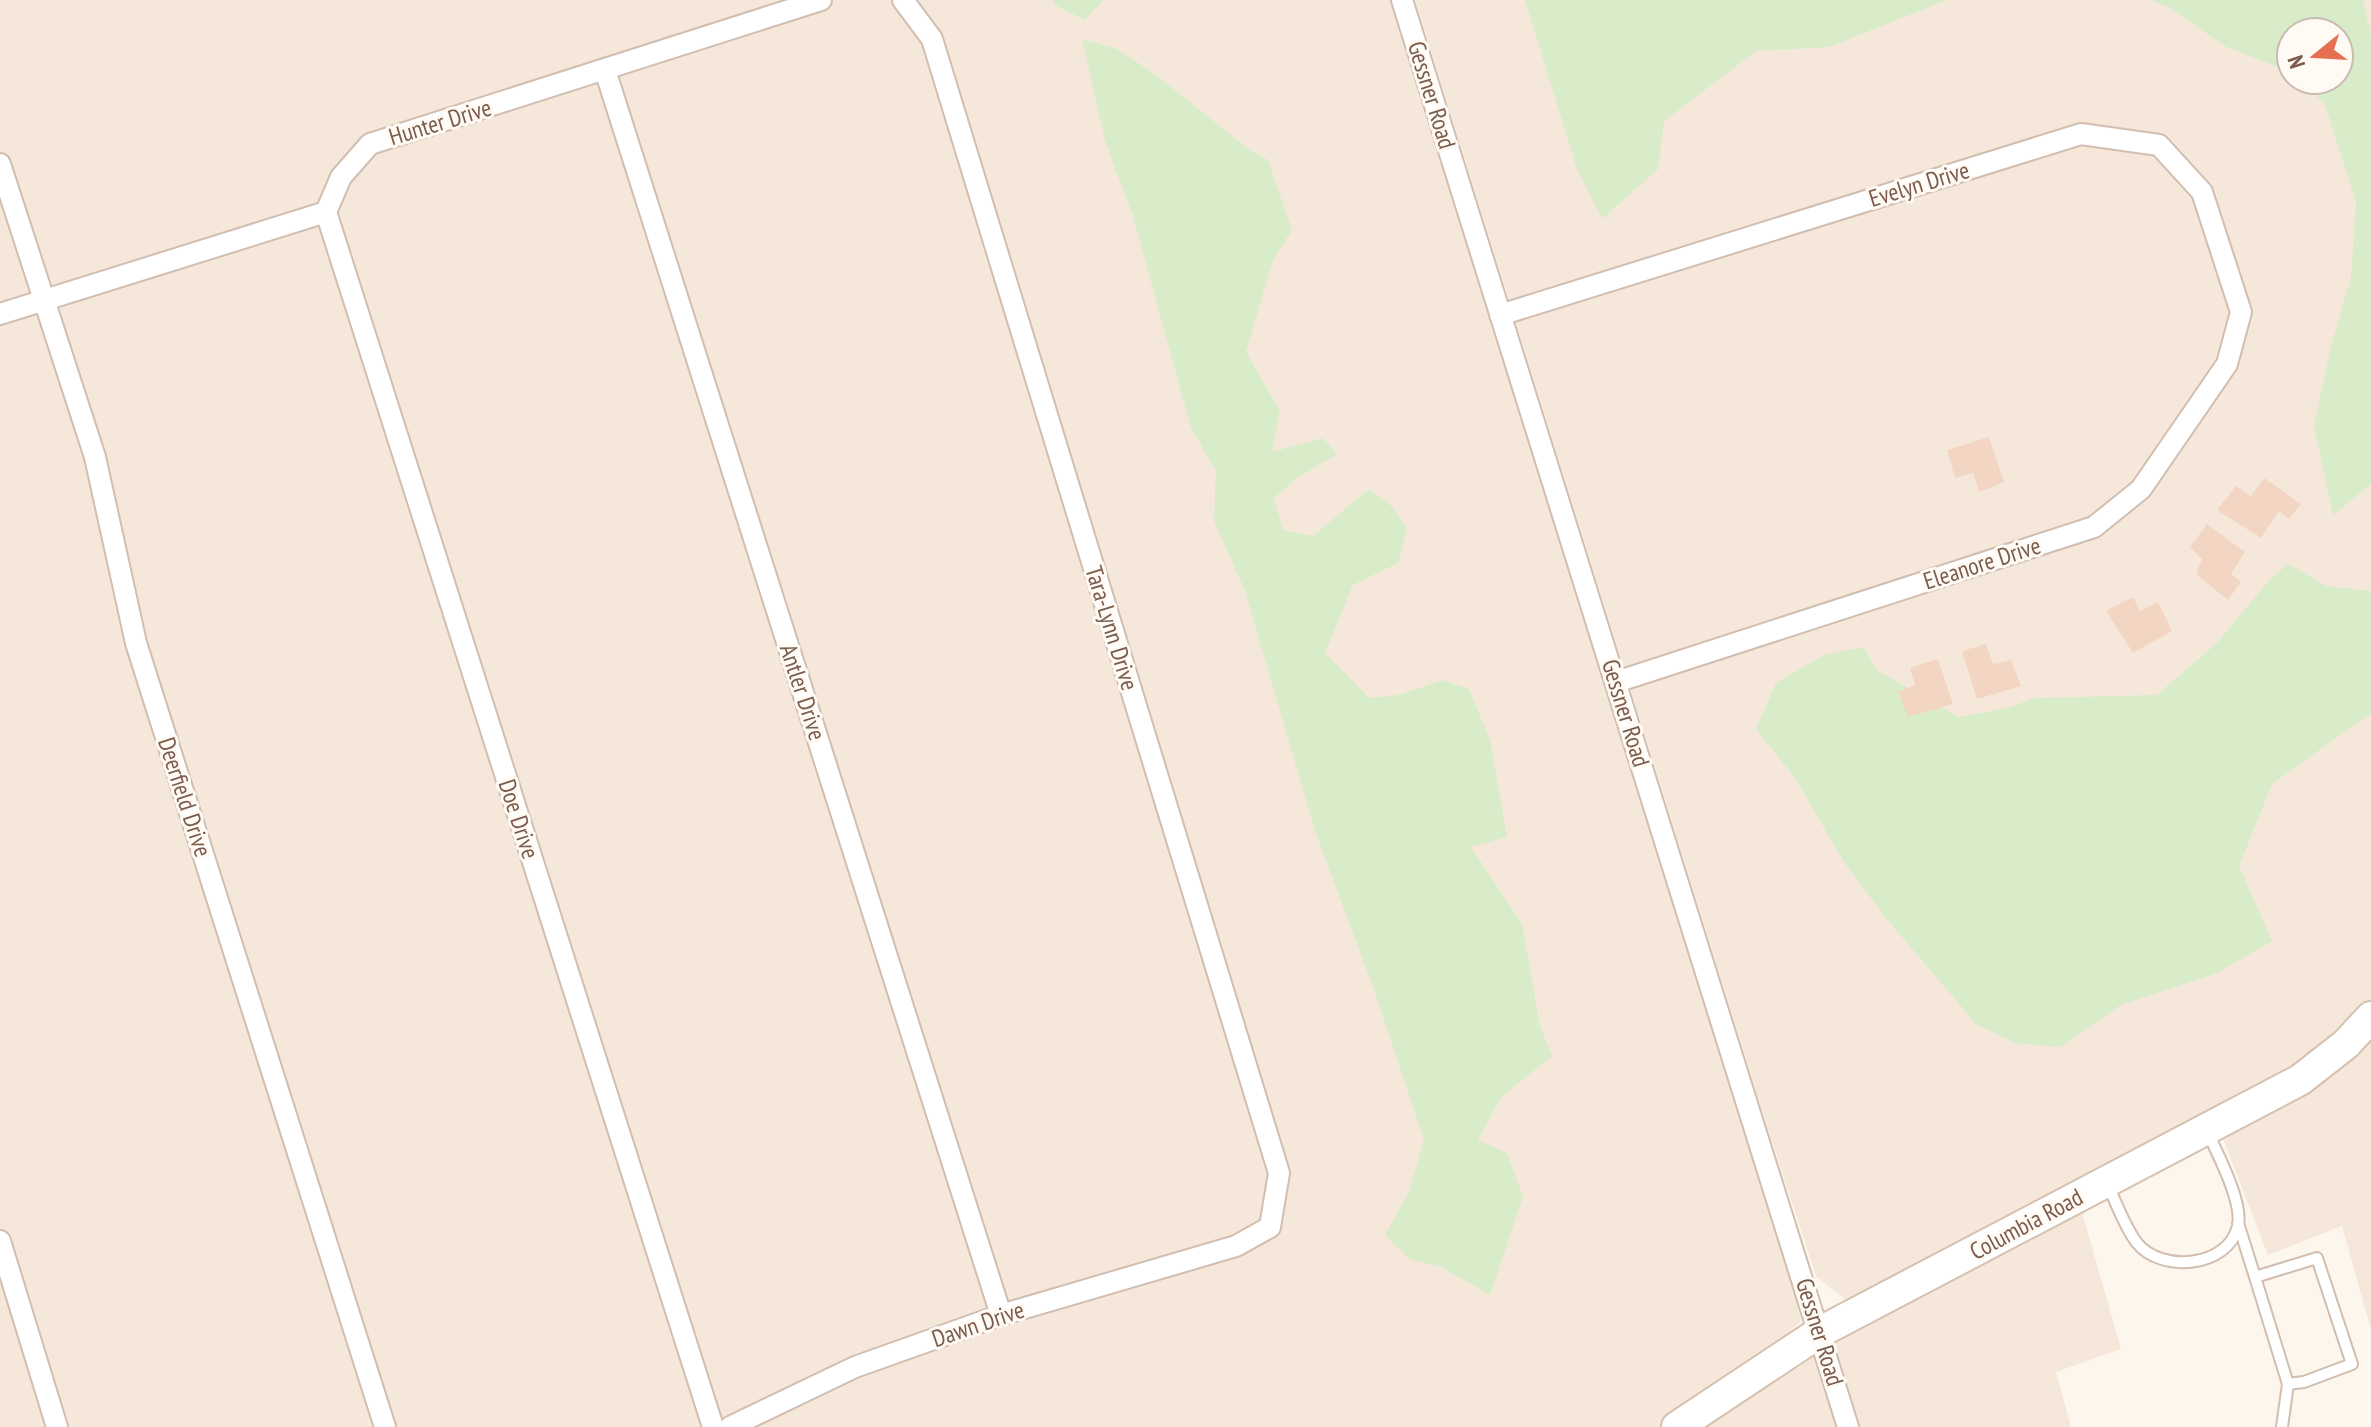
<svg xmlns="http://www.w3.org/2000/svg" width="2371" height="1427" viewBox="0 0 2371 1427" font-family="'PT Sans Narrow',sans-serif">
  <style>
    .residential { fill: #f5e8da; fill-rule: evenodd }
    .green { fill: #d8ecc9 }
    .building { fill: #f3d5c3 }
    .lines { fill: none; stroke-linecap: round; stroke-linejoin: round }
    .lane-casing { stroke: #d1beb0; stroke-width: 14 }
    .street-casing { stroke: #d1beb0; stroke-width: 24 }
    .secondary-casing { stroke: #d6c0b0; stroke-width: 34 }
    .lane { stroke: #fff; stroke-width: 10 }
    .street { stroke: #fff; stroke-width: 20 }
    .secondary { stroke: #fff; stroke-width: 30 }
    .labels { text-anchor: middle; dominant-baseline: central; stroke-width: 6; stroke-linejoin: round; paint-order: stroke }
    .street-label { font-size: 24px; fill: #7a5c4d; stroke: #fffaf3 }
  </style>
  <rect width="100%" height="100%" fill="#fdf6ec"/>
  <path class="residential" d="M0,0H1391L1798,1299L1801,1321L1764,1355L1665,1427H0Z
    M1415,0H2371V999L2345,1033L2281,1079L1848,1302L1816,1276L1765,1120ZM2291,32H2339V80H2291Z
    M2371,1040V1330L2342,1226L2268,1255L2222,1136L2318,1085Z
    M2081,1209L2121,1349L2056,1372L2071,1427H1704L1781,1373L1798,1368L1847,1332Z"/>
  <path class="green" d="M1052,0H1104L1085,20L1058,7Z
    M1525,0H1947L1829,47L1756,51L1664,121L1658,169L1602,219L1577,169Z
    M2151,0H2363L2371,35V484L2333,515L2314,426L2331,346L2351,277L2356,202L2325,105L2301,80H2339V32H2291V72L2226,47L2169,7Z
    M1082,39L1117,49L1156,75L1251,151L1268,160L1292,230L1273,260L1246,352L1280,411L1272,452L1323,438L1337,454L1297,478L1274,498L1283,530L1313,536L1369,489L1389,503L1407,528L1398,563L1353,585L1325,653L1369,698L1399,695L1442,680L1469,689L1490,740L1507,837L1471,847L1522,924L1540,1026L1552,1056L1501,1097L1478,1140L1507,1153L1523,1197L1490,1295L1441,1267L1410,1259L1385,1235L1409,1192L1424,1140L1372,984L1315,831L1245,591L1214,521L1216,471L1191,428L1133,216L1105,141Z
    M2288,564L2327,586L2371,591V713L2272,784L2239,866L2272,941L2215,974L2121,1005L2060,1047L2016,1043L1977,1025L1885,917L1844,862L1795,778L1756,729L1776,683L1824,655L1863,647L1878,671L1959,717L2007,708L2035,698L2157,695L2218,642L2270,579Z"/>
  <path class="building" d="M1989,437L2004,482L1979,492L1973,473L1955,478L1947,450Z
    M2264,478L2301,504L2289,519L2279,511L2261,538L2217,510L2236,486L2251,496Z
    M2207,524L2245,552L2231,574L2241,582L2228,600L2196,574L2202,559L2190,547Z
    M2133,597L2140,611L2158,602L2172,631L2133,653L2106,611Z
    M1986,644L1993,664L2011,660L2021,686L1977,699L1962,651Z
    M1938,659L1953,704L1908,717L1898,692L1915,685L1910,668Z"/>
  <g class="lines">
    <g class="lane-casing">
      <path id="lane" d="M2107,1183C2116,1202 2124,1226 2137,1243C2161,1273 2228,1268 2238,1226C2243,1202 2218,1155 2208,1133
        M2238,1223L2255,1277
        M2317,1258L2352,1364L2304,1382L2288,1384L2255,1277Z
        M2282,1427L2288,1384"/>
    </g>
    <g class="street-casing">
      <path id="street" d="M1402,0L1848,1427
        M605,70L1001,1315
        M0,164L95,457L136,643L385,1427
        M326,212L713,1427
        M0,314L326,212L341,177L370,144L821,0
        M1500,315L2081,134L2159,145L2202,192L2241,312L2227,364L2141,489L2094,527L1616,682
        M0,1241L57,1427
        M730,1427L855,1367L1001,1315L1236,1246L1270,1227L1279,1173L932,39L903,0"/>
    </g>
    <g class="secondary-casing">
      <path id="secondary" d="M1677,1427L1820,1332L2300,1080L2346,1044L2371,1017"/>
    </g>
    <use href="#lane" class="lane"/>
    <use href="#street" class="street"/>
    <use href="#secondary" class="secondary"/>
  </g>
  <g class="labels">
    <g class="street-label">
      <text transform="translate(1432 95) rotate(73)">Gessner Road</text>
      <text transform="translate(440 122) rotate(-17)">Hunter Drive</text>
      <text transform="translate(1919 184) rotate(-17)">Evelyn Drive</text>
      <text transform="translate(1982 563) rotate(-18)">Eleanore Drive</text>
      <text transform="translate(1112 628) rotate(73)">Tara-Lynn Drive</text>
      <text transform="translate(803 692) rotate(72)">Antler Drive</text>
      <text transform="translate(1626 713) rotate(73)">Gessner Road</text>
      <text transform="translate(185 797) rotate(72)">Deerfield Drive</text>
      <text transform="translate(519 819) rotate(72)">Doe Drive</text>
      <text transform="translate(2026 1224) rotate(-28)">Columbia Road</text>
      <text transform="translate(978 1324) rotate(-19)">Dawn Drive</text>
      <text transform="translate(1820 1332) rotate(73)">Gessner Road</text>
    </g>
  </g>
  <g transform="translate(2315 56) rotate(252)"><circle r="38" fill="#fffaf3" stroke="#cabbb1" stroke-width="2"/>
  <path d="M0-6L14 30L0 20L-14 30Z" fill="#e76f51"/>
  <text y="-12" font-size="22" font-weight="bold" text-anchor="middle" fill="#7a5c4d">N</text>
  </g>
</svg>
